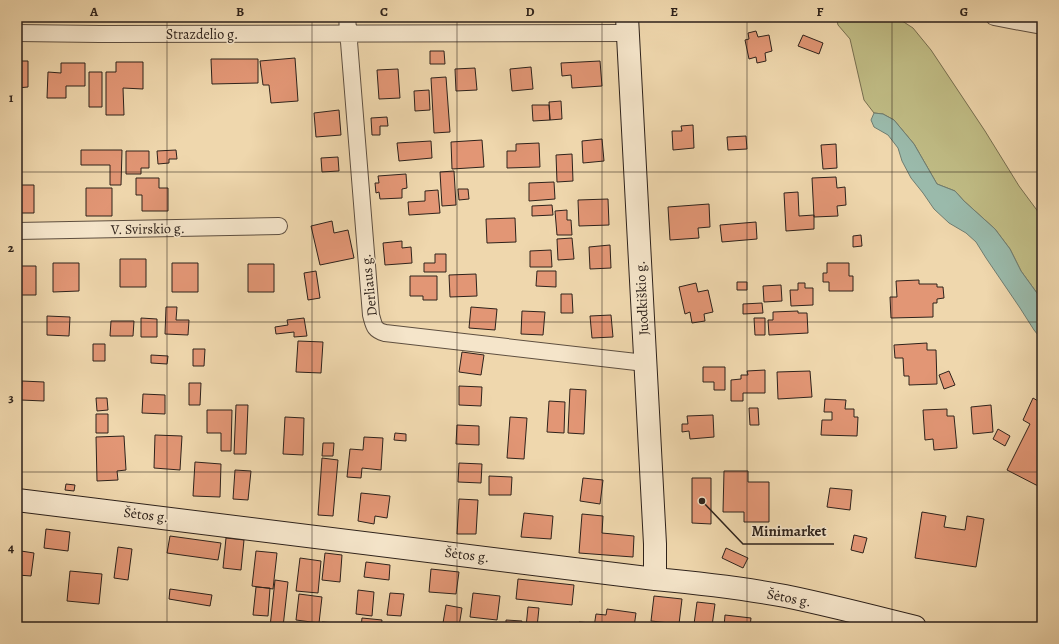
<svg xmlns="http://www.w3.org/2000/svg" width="1059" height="644" viewBox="0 0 1059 644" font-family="Alegreya,serif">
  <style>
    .green { fill: #c0bc85; stroke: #776f50 }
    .water { fill: #9abaab; stroke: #6f7d71 }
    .building { fill: #e29675; stroke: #2e221b }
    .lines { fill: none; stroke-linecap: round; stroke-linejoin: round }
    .street-casing { stroke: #5e4f40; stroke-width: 18 }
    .secondary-casing { stroke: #2e221b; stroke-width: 24 }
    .street { stroke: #f5e5ca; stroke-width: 16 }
    .secondary { stroke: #f5e5ca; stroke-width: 22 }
    .grid { fill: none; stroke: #2e221b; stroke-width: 1; stroke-opacity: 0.55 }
    .labels { text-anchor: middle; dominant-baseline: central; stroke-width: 3; stroke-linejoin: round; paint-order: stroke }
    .street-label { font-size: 14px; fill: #2e221b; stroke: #f5e5ca }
    .leader { fill: none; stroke: #2e221b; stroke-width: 1.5 }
    .callout-dot { fill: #2e221b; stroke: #f5e5ca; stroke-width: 1.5 }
    .callout-label { font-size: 15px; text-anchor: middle; font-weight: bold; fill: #2e221b; stroke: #f5e5ca; stroke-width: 3; stroke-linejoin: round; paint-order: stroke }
    .neatline { fill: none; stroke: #2e221b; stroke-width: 1.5 }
    .grid-label { font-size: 13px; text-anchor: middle; font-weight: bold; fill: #2e221b }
  </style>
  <rect width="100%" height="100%" fill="#efd7ad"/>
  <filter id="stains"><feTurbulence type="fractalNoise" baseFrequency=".005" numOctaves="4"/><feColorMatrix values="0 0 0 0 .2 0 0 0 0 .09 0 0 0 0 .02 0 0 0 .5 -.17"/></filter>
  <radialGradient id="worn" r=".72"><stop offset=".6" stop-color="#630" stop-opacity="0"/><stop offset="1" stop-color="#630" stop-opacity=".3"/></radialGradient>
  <path class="green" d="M836,17H896L913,28L931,50L985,131L1019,186L1042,217V300L1021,271L1010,249L995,229L964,201L955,191L937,184L914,144L894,120L883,114L874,113L864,100L850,39L838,25Z"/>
  <path class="water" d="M874,113L883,114L894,120L914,144L937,184L955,191L964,201L995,229L1010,249L1021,271L1042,300V340L1034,330L1020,308L986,258L976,242L966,233L949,223L934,209L923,193L911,178L902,161L898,148L888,135L874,127L871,120Z"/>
  <path class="building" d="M756,31L758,37L769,35L772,51L765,53L766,61L757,63L756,57L749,59L745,40L749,39L748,33Z
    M803,35L823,43L819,54L798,46Z
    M430,51H444L445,64H430Z
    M295,58L298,101L271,103L269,85H263L260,61Z
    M211,59H258V83L212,84Z
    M17,61H28V87L17,88Z
    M600,61L602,86L572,88L571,75L562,76L561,63Z
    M116,62H143V89L123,88L124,115H106V72H116Z
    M61,63H85V86H66V98H47L48,72L61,73Z
    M531,67L533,89L512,91L510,69Z
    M475,68L477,90L456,91L455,69Z
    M398,69L400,98L379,99L377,70Z
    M89,72H102V107H89Z
    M446,77L450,132L434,133L431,78Z
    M429,90L430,110L415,111L414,91Z
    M561,101L562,119L550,120L549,102Z
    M532,105H549L550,120L533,121Z
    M339,110L341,135L316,137L314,113Z
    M387,117L388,126H380V135H372L371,118Z
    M693,125L694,148L673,150L672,131H682L681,126Z
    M746,136L747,149L728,150L727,137Z
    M602,139L604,161L583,163L582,141Z
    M482,140L484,167L452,169L451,142Z
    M431,141L432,158L399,161L397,143Z
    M539,143L540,167L507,168V151H516V144Z
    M836,144L837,168L823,169L821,145Z
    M81,150H122L121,185H110V165H81Z
    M176,150L177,159H169V163L158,164L157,151Z
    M126,151H149V168H141V174H126Z
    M572,154L573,181L557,182L556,155Z
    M338,157L339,171L322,172L321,158Z
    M454,171L456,205L442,206L440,172Z
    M406,174L407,188L402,189V198L380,199L379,192L376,193L375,183H379L378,176Z
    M836,177L837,188L845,187L846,205L837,206L838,216L814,217L812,178Z
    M136,178H159V188H168V211H142V195H136Z
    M554,182L555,199L529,201V183Z
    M17,185H34V213H17Z
    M86,188H112V216H86Z
    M458,189H468L469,199L459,200Z
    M438,190L440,213L409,215L408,202L425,201V191Z
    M798,192L799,216L814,215V229L786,231L784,193Z
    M608,199L609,225L579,226L578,200Z
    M709,204L710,227L698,228L699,238L670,240L668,207Z
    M552,205L553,215L532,216V206Z
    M567,210V220H571L572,235H557L555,211Z
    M515,218L516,242L487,243L486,219Z
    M332,221L334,233L348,230L354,258L320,265L311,226Z
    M756,222L757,239L722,242L720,225Z
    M861,235L862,246L853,247V236Z
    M572,238L574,259L558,260L557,239Z
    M402,241V248L411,247L412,263L385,265L383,243Z
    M610,245L611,268L590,269L589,247Z
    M551,250L552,267H530V251Z
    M435,254H446V272H424V263H435Z
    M120,259H146V287H120Z
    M53,263H79V291L53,292Z
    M172,263H198V292H172Z
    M827,263H849V276H853V291H829V282H823V273H827Z
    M248,264H274V292H248Z
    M17,266H36V295H17Z
    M316,271L320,298L308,300L304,273Z
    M537,271H556V287L536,286Z
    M476,274L477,296L450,297L449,275Z
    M410,276H437V300H423V296H410Z
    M919,280V284H937V287H943L944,298L937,299V303H933V317L891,318L890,297H897L896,281Z
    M737,282H747V290H737Z
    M696,283L698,292L708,290L713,312L704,314L705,321L692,323L690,312L685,314L679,287Z
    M798,283H805V288H813V305L791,306L790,290H798Z
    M781,285L782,301L764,302L763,286Z
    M561,294H572L573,313H561Z
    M762,303L763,313L743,314V304Z
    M166,307H177L176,320H189L188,335L165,334Z
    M471,307L497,309L495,330L469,328Z
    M522,311L545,312L543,335L521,334Z
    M798,311V313H807L808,333L769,335L768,320H773V312Z
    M611,315L613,337L592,338L590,316Z
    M47,316L70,317L69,336L47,335Z
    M141,318L157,319V337H141Z
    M304,318L307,336L294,337V332L276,334L275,327L288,325L287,320Z
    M754,318H765V335H755Z
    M111,321H134L133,336H110Z
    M298,341L323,342L321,373L296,372Z
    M927,343V350H936L937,384L909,385V376H904L903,358H895L894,345Z
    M93,344H105V361H93Z
    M193,349H205L204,366H193Z
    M462,352L484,355L481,375L459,372Z
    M151,355L168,356L167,364L151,363Z
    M703,367H725V390H714V382H703Z
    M765,370V393H743V401H731V380L741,379V375H748L747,371Z
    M810,371L812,397L778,399L777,372Z
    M949,371L955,385L944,389L939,375Z
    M22,381L44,382V401L21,400Z
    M189,383H201L200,405H189Z
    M459,386L482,387L481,406L459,405Z
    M570,389L586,390L584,434L568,433Z
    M1042,392V441L1040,444L1042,445V484L1040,487L1007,470L1030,424L1023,420L1033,398L1038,401Z
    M143,394L165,395V414L142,413Z
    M96,398H107L108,410L97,411Z
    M825,399L846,400L845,409H854V417H858L857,436L821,435L822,420H832V412H824Z
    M549,401L565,402L564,433L547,432Z
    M236,405H248L246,454H234Z
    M991,405L993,432L973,434L971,407Z
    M749,408H758L759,425H750Z
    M947,409V416H954L957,448L934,450L933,439L925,440L923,410Z
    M207,410H232L231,451H221V433H207Z
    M96,414H108V433H96Z
    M713,415L714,437L690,439L689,431L682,432V424H688L687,416Z
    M285,417L304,418L303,455L283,454Z
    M510,417L527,418L524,459L507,458Z
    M457,425L479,426V445L456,444Z
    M998,429L1010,436L1005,446L993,439Z
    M395,433L406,434V441L394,440Z
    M155,435L182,436L180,470L154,468Z
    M124,436L126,470L117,471L118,480L97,481L96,437Z
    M364,437L383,438L381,470L362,468L361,478L347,477L350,449L363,450Z
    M323,443H334L333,456H322Z
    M322,458L338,460L333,516L318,515Z
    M195,462L221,464L220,497L193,496Z
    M459,463L482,464L481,483L458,482Z
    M235,470L251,471L248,500L233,499Z
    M724,471H748V482H769V522H744V512H723Z
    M489,476L512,477L511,495H489Z
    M583,478L603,480L600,504L580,501Z
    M692,478H711V524L692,523Z
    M66,484L75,485L74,491L65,490Z
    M830,488L852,490L850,510L827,507Z
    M361,493L390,496L387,518L375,516L374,524L358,521Z
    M459,499L478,500L476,534H457Z
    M922,512L946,516L944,527L965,530L967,516L984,519L976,567L915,558Z
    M524,513L553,516L551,539L521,537Z
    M582,514L603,516L602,533L634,536L633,557L579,553Z
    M46,529L70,532L68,551L44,548Z
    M854,535L867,538L863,553L851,550Z
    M170,536L221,543L218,560L167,553Z
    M226,538L244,540L241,570L223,568Z
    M118,547L132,549L128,580L114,578Z
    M726,548L748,558L743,568L722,558Z
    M21,551L34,553L31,576L18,575Z
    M256,551L277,553L273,589L252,586Z
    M325,553L342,555L340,582L322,580Z
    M300,558L321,561L318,593L296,591Z
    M366,562L390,565L389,580L364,577Z
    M431,569L459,572L456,594L429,592Z
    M70,571L102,574L99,604L67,601Z
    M518,579L574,585L572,605L516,599Z
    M275,580L288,582L283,627H270Z
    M256,587L270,588L268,616L253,615Z
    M170,589L212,595L210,606L169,599Z
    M358,590L374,592L372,616L356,614Z
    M390,593L404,594L401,616L387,615Z
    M473,593L500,596L497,620L470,617Z
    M299,594L322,597L319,623L296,620Z
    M654,596L682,599L679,624L651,621Z
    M697,602L715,604L712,626L694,624Z
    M446,605L462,608L459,626L443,623Z
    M528,607L539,608L537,627H526Z
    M607,609L636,613L634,627H594L596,614L606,615Z
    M725,615L751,618L750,627H724Z
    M362,618L382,620L381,627H361Z
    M506,620L522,621L521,627H506Z
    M322,622L350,624V627H322Z
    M579,622L591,623L590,627H579Z
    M774,623L795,626V627H773Z"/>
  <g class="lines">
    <g class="street-casing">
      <path id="street" d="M347,17L371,315C374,326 374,330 385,333L645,363
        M994,17L1042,26
        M17,33L100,34L627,33
        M17,231L279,226"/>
    </g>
    <g class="secondary-casing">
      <path id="secondary" d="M627,17L655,544V579
        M17,500L655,579C698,583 742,588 785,596C829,605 872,616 915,627"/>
    </g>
    <use href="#street" class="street"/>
    <use href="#secondary" class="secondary"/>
  </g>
  <path class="grid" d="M167,17V627M312,17V627M457,17V627M602,17V627M747,17V627M892,17V627M17,172H1042M17,322H1042M17,472H1042"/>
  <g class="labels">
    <g class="street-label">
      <text x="202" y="34">Strazdelio g.</text>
      <text transform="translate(148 229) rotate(-1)">V. Svirskio g.</text>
      <text transform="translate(369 285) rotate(-96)">Derliaus g.</text>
      <text transform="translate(642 298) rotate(-93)">Juodkiškio g.</text>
      <text transform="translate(146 515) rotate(7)">Šėtos g.</text>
      <text transform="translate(467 555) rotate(7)">Šėtos g.</text>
      <text transform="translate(789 598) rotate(11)">Šėtos g.</text>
    </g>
  </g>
  <path class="leader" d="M702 501L743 544H834"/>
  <circle class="callout-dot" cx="702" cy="501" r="4"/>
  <g class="callout-label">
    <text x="789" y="536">Minimarket</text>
  </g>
  <rect width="1059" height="644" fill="none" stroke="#efd7ad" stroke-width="44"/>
  <rect x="22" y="22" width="1015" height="600" class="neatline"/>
  <g class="grid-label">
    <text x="94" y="16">A</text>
    <text x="240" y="16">B</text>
    <text x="384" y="16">C</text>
    <text x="530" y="16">D</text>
    <text x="674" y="16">E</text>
    <text x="820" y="16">F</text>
    <text x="964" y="16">G</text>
    <text x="11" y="102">1</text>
    <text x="11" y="252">2</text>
    <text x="11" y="402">3</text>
    <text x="11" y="552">4</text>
  </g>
  <rect width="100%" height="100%" filter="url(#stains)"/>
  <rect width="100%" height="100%" fill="url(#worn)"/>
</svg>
